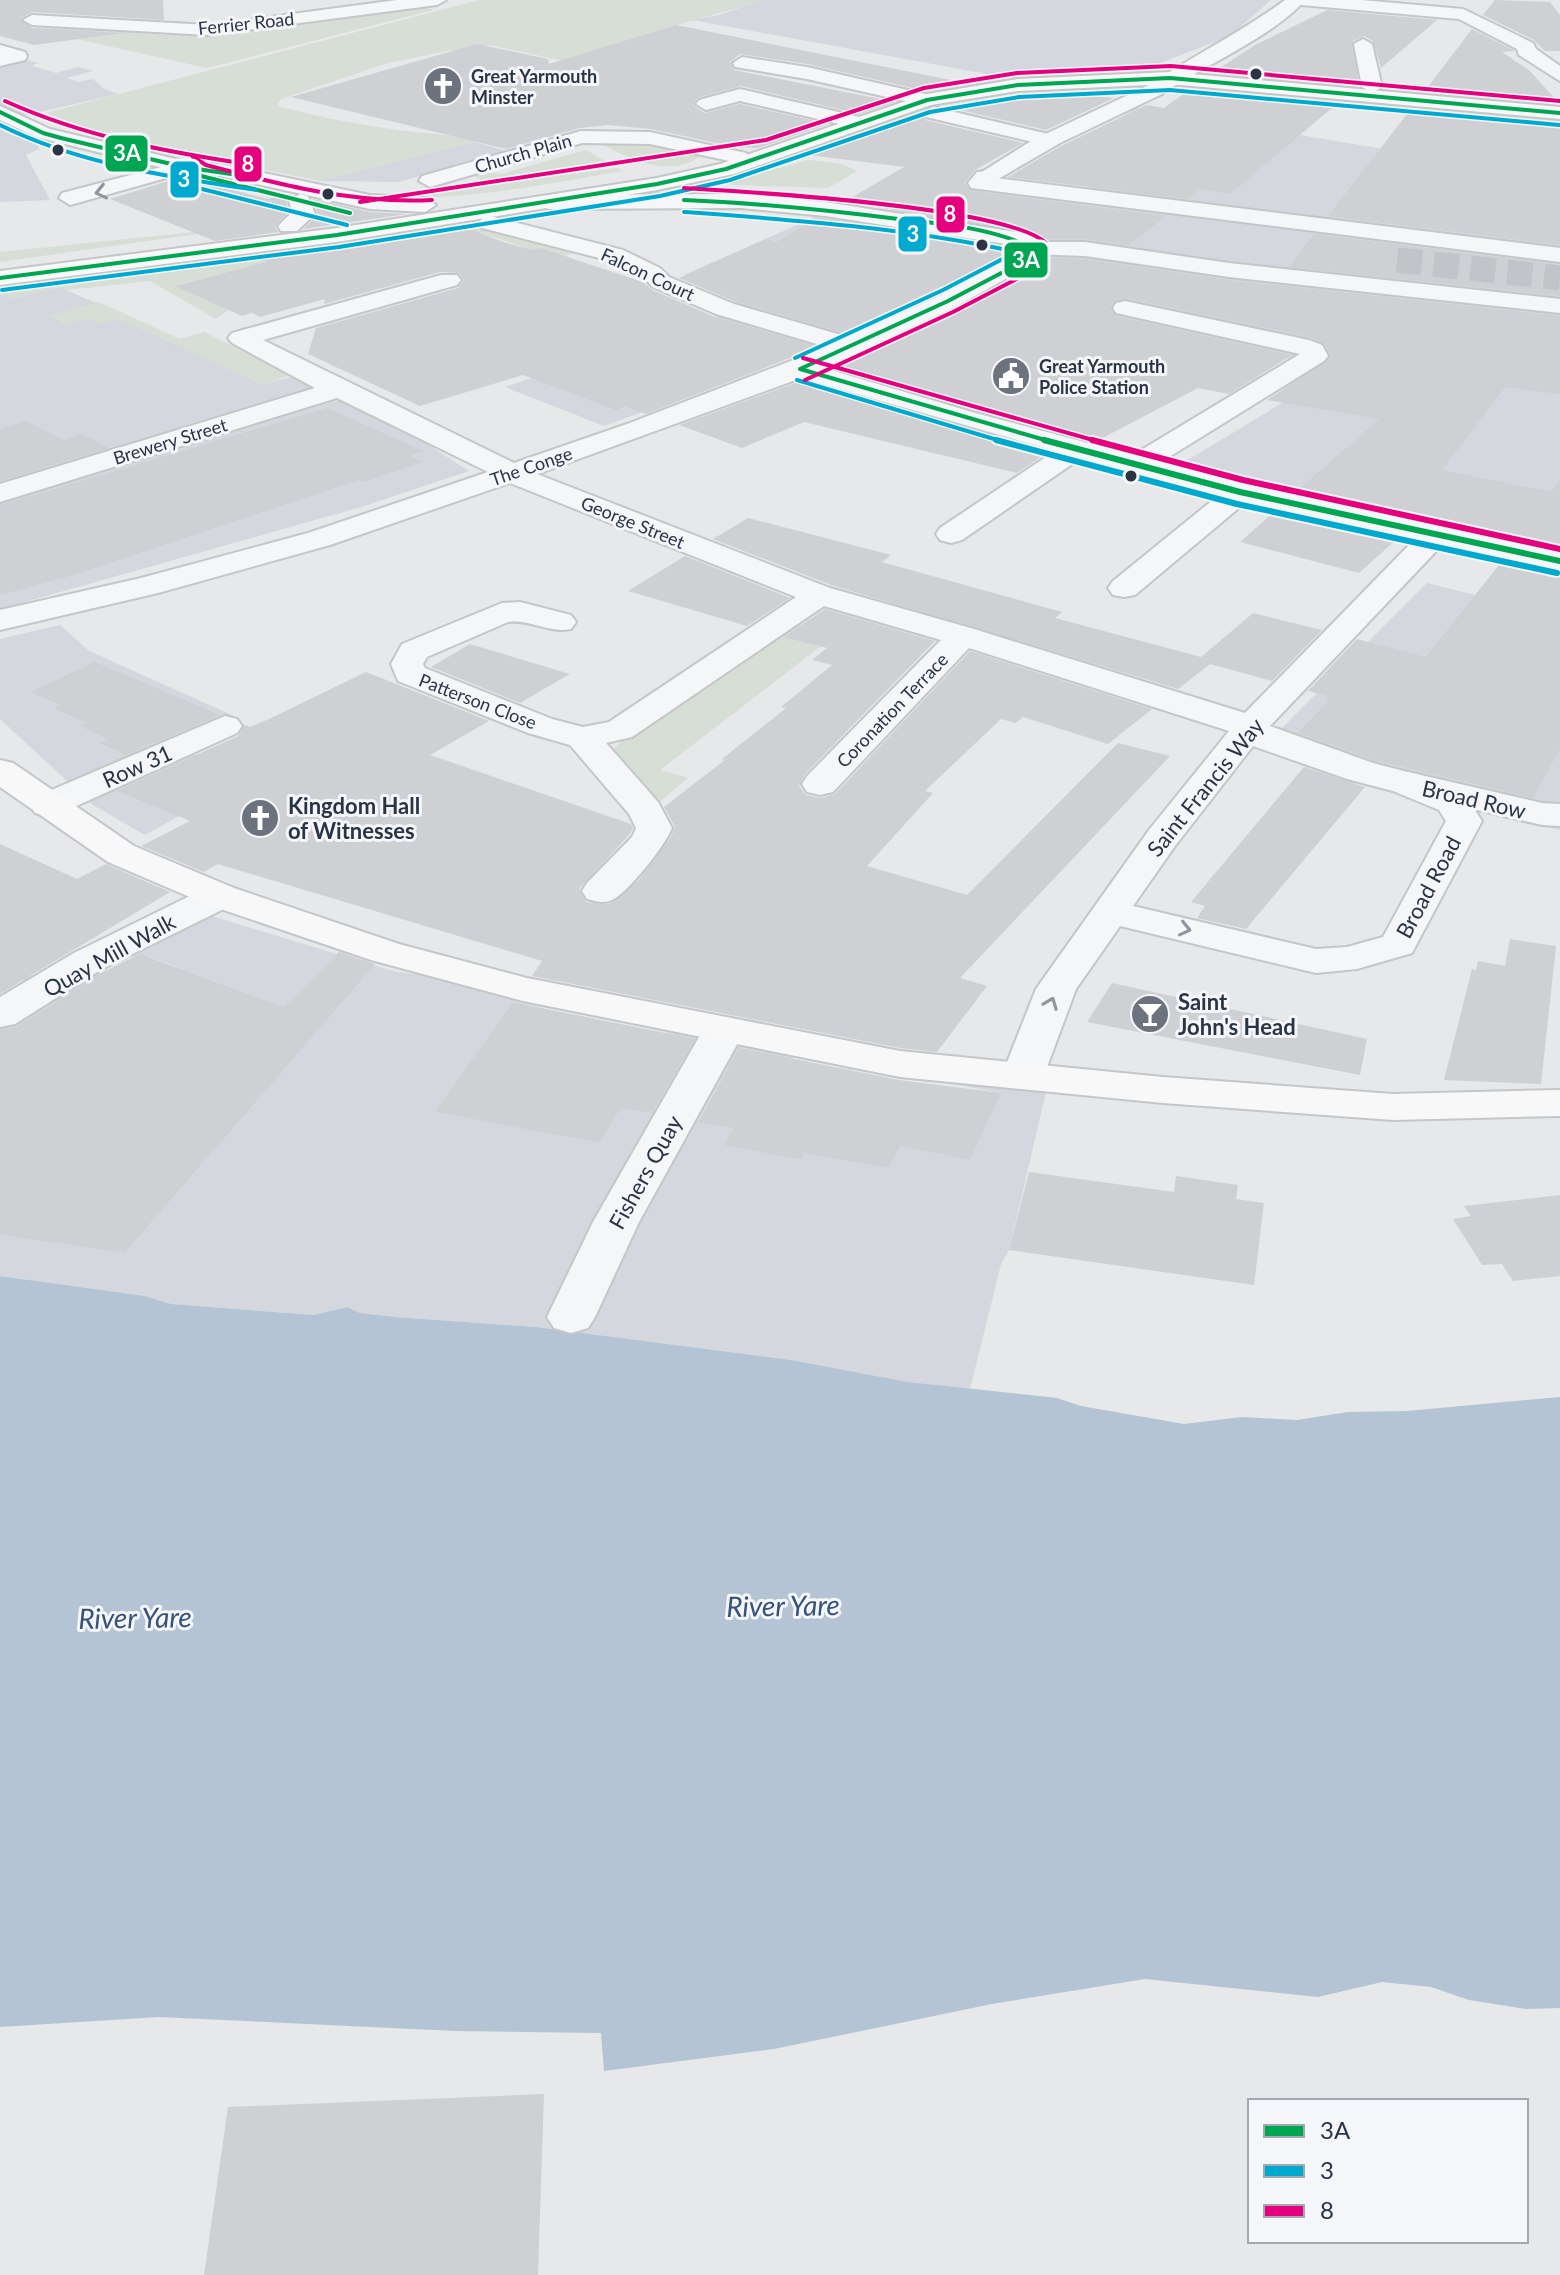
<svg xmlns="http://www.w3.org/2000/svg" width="1560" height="2275" viewBox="0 0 1560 2275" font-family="Lato,sans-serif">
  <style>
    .built { fill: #d4d7dd; fill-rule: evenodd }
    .green { fill: #d6ded6 }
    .water { fill: #b4c4d5 }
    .building { fill: #ced0d3 }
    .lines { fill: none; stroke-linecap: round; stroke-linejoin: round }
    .pedestrian-tunnel { stroke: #c1c4c9; stroke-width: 25; stroke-dasharray: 25 12; stroke-linecap: butt }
    .pedestrian-casing { stroke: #c4c6c8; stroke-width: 4 }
    .minor-casing { stroke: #c4c6c8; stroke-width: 4 }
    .tertiary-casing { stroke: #c4c6c8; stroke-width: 4 }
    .secondary-casing { stroke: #c4c6c8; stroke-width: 4 }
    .pedestrian { fill: #f5f6f7; fill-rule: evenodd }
    .minor { fill: #f5f6f7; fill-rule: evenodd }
    .tertiary { fill: #f5f6f7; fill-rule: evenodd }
    .secondary { fill: #f8f8f8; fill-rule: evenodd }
    .bus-1-far1-casing { stroke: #f4f6f9; stroke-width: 7 }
    .bus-1-casing { stroke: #f4f6f9; stroke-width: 10 }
    .bus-2-far1-casing { stroke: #f4f6f9; stroke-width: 7 }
    .bus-2-casing { stroke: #f4f6f9; stroke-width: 10 }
    .bus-3-far1-casing { stroke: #f4f6f9; stroke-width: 7 }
    .bus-3-casing { stroke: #f4f6f9; stroke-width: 10 }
    .bus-1-far1 { stroke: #00a651; stroke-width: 4 }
    .bus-1 { stroke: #00a651; stroke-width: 6 }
    .bus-2-far1 { stroke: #00a9ce; stroke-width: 4 }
    .bus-2 { stroke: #00a9ce; stroke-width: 6 }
    .bus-3-far1 { stroke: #e5007d; stroke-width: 4 }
    .bus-3 { stroke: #e5007d; stroke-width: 6 }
    .oneway { stroke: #90959e }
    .bus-dot { fill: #2b3445; stroke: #f4f6f9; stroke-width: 3 }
    .labels { text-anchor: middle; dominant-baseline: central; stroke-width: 6; stroke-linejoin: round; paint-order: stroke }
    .far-street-label { font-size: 18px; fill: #2b3445; stroke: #f4f6f9 }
    .far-poi-label { font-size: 18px; font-weight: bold; fill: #2b3445; stroke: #f4f6f9; text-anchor: start }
    .street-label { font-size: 22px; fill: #2b3445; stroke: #f4f6f9 }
    .poi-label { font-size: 22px; font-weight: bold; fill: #2b3445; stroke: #f4f6f9; text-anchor: start }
    .near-water-label { font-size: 28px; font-style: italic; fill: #34527a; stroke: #f4f6f9 }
    .line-badge { stroke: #f4f6f9; stroke-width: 3 }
    .badge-label { font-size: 22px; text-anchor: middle; font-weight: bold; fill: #fff }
  </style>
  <rect width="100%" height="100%" fill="#e6e8ea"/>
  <path class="built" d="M762,0H1271L1230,36L1150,67L998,76L692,20L719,15Z
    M20,58L38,63L32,66L56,73L78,67L93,71L67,78L78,82L93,79L103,88L118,94L0,121V63Z
    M1137,108L1396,151L1422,148L1470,113L1560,121V830L1506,819L1516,802L1284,745L1279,731L1427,583L1487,598L1524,578L1545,549L1176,471V467L1337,370L1259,351L1121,329L1023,275L995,265L862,327L746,375L604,426L505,387L691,324L749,308L684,280L686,274L815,217L867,224L891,210L924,182L1311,231L1315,217L1091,189L1107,175L1109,124Z
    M0,129L11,135L37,141L39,149L26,155L50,200L0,202Z
    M475,142L506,151L399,182L320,181Z
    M59,287L180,339L263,385L297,375L333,393L0,491V294L11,299Z
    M343,399L399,426L469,471L361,507L0,609V498Z
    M60,625L89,651L232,715L242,723L192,753L251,776L145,835L93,805L0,719V639Z
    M153,912L215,917L396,972L452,978L1047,1088L1009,1250L1001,1264L970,1389L908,1382L791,1360L536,1327L395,1317L360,1313L347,1307L314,1315L171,1304L145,1296L0,1276V1235L125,1253L338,1006L284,1007L189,972L131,1012L0,1063V1004L33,984L0,970V965L48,983ZM119,952L141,960L147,956L182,969L154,988L98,967ZM513,1002L669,1029L600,1143L436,1112ZM795,1054L851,1065L800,1160L725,1145L733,1128L698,1121L728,1067L783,1077ZM853,1066L932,1081L889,1167L808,1153ZM933,1080L1000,1093L970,1160L901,1146Z"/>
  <path class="green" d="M479,0H765L649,33L582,65L490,45L458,53L451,50L388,63L281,99L277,106C342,123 405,133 472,137L475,142L320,181L115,138L46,113Z
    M423,6L433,10L207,68L32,29L48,26H82L164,35L204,34Z
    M647,140L703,154C669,182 628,156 594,141Z
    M586,150L612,165L468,183L481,179L475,177L479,172L501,174Z
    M809,160L842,164L857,171L828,188L734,185L727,182Z
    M617,168L623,171C539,185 448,205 363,195L451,190Z
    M465,224L573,253L566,255L570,258L535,267L533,250L480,233L229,277L221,274L180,284L228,310L216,319L150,281L67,290L59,287L11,299L0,294L143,269L341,244Z
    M253,226L0,262V252Z
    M99,302L180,339L204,332L291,375L264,385L117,319L99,324L89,319L67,325L48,316Z
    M837,623L847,626L660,770L688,778L656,805L610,754L621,741L792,625Z"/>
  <path class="water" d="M0,1276L145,1296L171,1304L314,1315L347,1307L360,1313L395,1317L536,1327L791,1360L908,1382L1057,1398L1081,1406L1184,1424L1242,1417L1297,1420L1348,1412L1407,1411L1560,1397V2008L1526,2009L1469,2000L1431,1987L1382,1982L1318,1997L1145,1979L992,2004L774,2049L604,2071L601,2033L455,2031L159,2017L0,2027Z"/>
  <path class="building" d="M0,0H163L164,20L32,12L20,19L32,28L123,33L34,45L0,36Z
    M1495,0L1550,2L1560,15V51H1545L1534,40L1483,15Z
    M1327,10L1437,20L1381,68L1373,41L1364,36L1353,41L1359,86L1212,73L1255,45Z
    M676,25L971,84L926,91L807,64L740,54L730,62L734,70L895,102L859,114L741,86L697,98L693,105L704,113L740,104L828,124L758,148L735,147L651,129L608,125L580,128L506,149L291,97L477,44L548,59L549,64Z
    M1472,29L1515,51L1502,52L1530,71L1560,104L1424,92Z
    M1190,89L1339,102L1230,194L1200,189L1188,199L1008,177L1061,146L1147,105L1164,108Z
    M1061,93L1114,98L1046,130L943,106L1018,94L1049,98Z
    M1411,109L1560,122V245L1328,216Z
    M920,112L925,120L1023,143L975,170L965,183L971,191L1166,216L1128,245L1085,239H1041L1016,229L844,202L904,167L801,154Z
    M178,178H187L268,199L286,194L293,195L286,200L289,211L275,226L278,232L215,241L110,199Z
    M313,199L370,212L407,214L303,229L318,215Z
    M817,218L1011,248L1016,251L938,293L848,334L735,301L679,278L766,239L776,242Z
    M459,225L506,243L533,250L540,248L643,282L652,290L715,317L818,347L646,414L625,406L616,410L523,375L420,406L308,354L316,328L458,288L464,280L459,273L440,272L324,304L325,299L260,317L252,313L242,316L175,286L267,262L253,256Z
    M1314,234L1560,265V296L1289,267Z
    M1047,258L1085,259L1229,280L1560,316V394L1505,387L1442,470L1551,492L1560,480V549L1296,492L1379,419L1267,400L1330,358L1325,344L1310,337L1126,298L1115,300L1110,306L1115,316L1292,355L1229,394L1198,388L1095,442L832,367L958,309Z
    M801,381L1048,452L1017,473L804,422L742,448L679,425Z
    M327,408L423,451L410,456L424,462L363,482L359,480L73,575L0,595V505Z
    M26,421L64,440L82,434L109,448L0,481V429Z
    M1275,511L1398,538L1359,573L1240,542Z
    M748,518L891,555L882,562L1062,612L1055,618L1201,657L1253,613L1322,630L1272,681L1210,664L1178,689L831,585L713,539Z
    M685,556L790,598L747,626L628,591Z
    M1502,561L1560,573V749L1533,798L1374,760L1298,733L1329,700L1326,699L1328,696L1308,691L1357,639L1426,657Z
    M825,609L935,641L805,774L799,786L806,795L821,798L835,794L970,651L1152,709L1108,744L1023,717L1016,723L1001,719L925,791L933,793L867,866L967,895L1118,743L1170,756L960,978L987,986L937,1052L900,1048L532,976L542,961L218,864L204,872L141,846L190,821L117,791L238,736L245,725L250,727L269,719L366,672L489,721L430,755L631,824L633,828L629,835L579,889L586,902L609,904L639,880L671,837L675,827L664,807L725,760L722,759L786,708L781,707L832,665L812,660L827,648L784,637Z
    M470,644L570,674L520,703L431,667Z
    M95,662L220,715L126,755L100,743L108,739L80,726L86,723L54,708L61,705L30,692Z
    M1304,767L1365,787L1246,929L1197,918L1205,906L1191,902Z
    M0,844L77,879L106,864L170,892L0,994Z
    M1510,939L1556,946L1541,1084L1444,1080L1472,969L1476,970L1478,961L1505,966Z
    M339,952L375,964L125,1253L0,1235V1030L17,1027L103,972L140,954L284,1007Z
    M1112,983L1367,1039L1360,1075L1087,1022Z
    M513,1002L522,1004L695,1039L652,1113L621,1108L600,1143L435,1112Z
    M739,1048L899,1080L1001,1093L970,1160L900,1146L889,1168L804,1153L801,1160L724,1145L733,1128L698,1122Z
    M1029,1172L1174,1192L1176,1176L1238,1185L1236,1199L1264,1203L1254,1285L1009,1250Z
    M1560,1195V1276L1513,1281L1502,1264L1482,1265L1453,1219L1471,1216L1464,1206Z
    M544,2094L538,2275H204L228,2107Z"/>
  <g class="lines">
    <path class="pedestrian-tunnel" d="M1397,260L1560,278"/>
    <g class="pedestrian-casing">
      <path id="pedestrian" d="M1363,39L1372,44L1382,87L1372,93L1362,87L1354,44Z
        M985,171L993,172L995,178L1560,248V262L971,188L968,183L977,172Z
        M1035,242H1085L1229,263L1560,299V313L1229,277L1085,256L1027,254L1023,249L1027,244Z
        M1408,772L1542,803L1560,804V826L1542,825L1395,791L1390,783L1395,775Z"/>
    </g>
    <g class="minor-casing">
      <path id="minor" d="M397,0H446L437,5L208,35L32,25L23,20L32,15L208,25Z
        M1292,0H1361L1463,9L1533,43L1536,49L1560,66V81L1519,55L1517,49L1459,19L1301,5Z
        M0,45L25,52L27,56L25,60L0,66Z
        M742,57L807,67L934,96L937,100L927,106L807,79L735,67L733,63Z
        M740,89L864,118L867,122L857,128L740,101L706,110L696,104L699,100Z
        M933,107L1057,136L1060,140L1050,146L926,117L923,113Z
        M581,131L650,132L746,153L749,157L739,163L650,144L582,143L430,187L419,181L422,176Z
        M184,161L191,163L195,167L191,171L70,205L59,198L62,193Z
        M741,194L825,202L1016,232C1032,236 1040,238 1047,253L1043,258L957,306L824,368L972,412L1133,455L1300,354L1116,313L1113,308L1116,303L1125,301L1309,340L1322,345L1328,356L1324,361L1161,462L1243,484L1560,552V570L1442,545L1270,726L1373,763L1419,775L1465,795L1482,821L1412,953L1357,969L1316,973L1120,926L1076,989L1044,1075L1038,1084L1023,1088L1008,1084L1002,1075L1036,989L1149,830L1229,731L969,648L833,792L820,795L807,792L802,784L807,776L941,640L824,606L632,737L606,743L658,802L672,828C666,844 628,893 612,900C603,904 596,901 587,899L582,891L587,883L632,837L636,828L629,814L570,745L528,733L398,681L391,664L402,644L502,603L520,602L571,615L576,622L571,629C550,634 530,619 508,622L427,657L423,664L425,668L552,719L583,727L609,722L796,597L510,483L330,545L158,593L0,630V610L141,578L308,533L488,472L337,398L0,502V484L315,388L232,343L228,338L232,333L441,275H457L461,280L457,285L263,340L514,463L627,424L827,347L716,314L653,287L644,278L607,260L482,228L479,223L482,218L490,216L623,250L660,268L669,277L734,304L848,337L939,296L1022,251L1012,245L825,216L741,208L548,209L537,202L548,195ZM801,378L1055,451L940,528L936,534L940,540L951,543L962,540L1081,458L1219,495L1113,581L1108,588L1113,595L1124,597L1135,595L1246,502L1415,539L1245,713L974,629L830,588L537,474ZM1253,746L1347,779L1393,791L1439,810L1446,821L1383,937L1347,947L1316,949L1133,906L1175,846Z
        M225,716L237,719L242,726L237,733L61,813L48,816L35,813L30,805L35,797Z
        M220,885L234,888L239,896L234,904L102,969L15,1024L0,1027V997L74,953L206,888Z
        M724,1018L739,1021L745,1030L639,1222L595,1317L588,1328L571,1333L554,1328L547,1317L593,1222L703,1030L709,1021Z"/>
    </g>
    <g class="tertiary-casing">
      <path id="tertiary" d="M1285,0H1305C1274,36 1203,66 1162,94L1060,143L993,182L985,183L974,177L1031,141L1149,85C1193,56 1242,32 1285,0Z
        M0,106L50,129L184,161L220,164L370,195L425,198L436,205L425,212L370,209L220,176L184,173L36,137L0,120Z
        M300,194L308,196L315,214L297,231H281L278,226L292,212L289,201Z"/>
    </g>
    <g class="secondary-casing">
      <path id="secondary" d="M1170,72L1560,107V119L1170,84L1018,91L931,105L734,174L657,190L337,242L0,285V271L337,228L657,178L720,164L927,94L1018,79Z
        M0,760L13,763L134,846L234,888L399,944L527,978L900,1051L1163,1077L1393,1094L1560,1090V1116L1393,1120L1163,1103L900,1077L523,1001L371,960L206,904L108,862L0,787Z"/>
    </g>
    <use href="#pedestrian" class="pedestrian"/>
    <use href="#minor" class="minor"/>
    <use href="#tertiary" class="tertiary"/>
    <use href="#secondary" class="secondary"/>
    <g class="bus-1-far1-casing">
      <path id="bus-1-far1" d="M0,112L43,133L61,138L184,167L258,178
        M187,167L201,176L350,213
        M684,200C756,203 827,210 898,219C944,224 993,228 1035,249L1032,257L948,301L800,369
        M0,278L337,235L657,184L726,169L927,100L1018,85L1170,78L1560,113
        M800,369L1052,442"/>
    </g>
    <g class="bus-1-casing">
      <path id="bus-1" d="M1044,440L1240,492L1560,561"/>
    </g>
    <g class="bus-2-far1-casing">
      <path id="bus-2-far1" d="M0,125C79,164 169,177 256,190
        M181,177L198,188L347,225
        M684,212C795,220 907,228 1016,252L943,290L795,358
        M2,290L339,247L660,196L730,180L930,112L1019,97L1170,90L1559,125
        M797,380L1004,442"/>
    </g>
    <g class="bus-2-casing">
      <path id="bus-2" d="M996,440L1237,504L1557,573"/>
    </g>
    <g class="bus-3-far1-casing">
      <path id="bus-3-far1" d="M5,101C87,138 172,153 260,166
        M193,157L206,165C281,185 354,204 432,200
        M684,188C750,192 1005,206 1046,243V253L1038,268L953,312L805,380
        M360,202L766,140L924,88L1017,73L1171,66L1560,101
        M803,358L1100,442"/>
    </g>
    <g class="bus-3-casing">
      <path id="bus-3" d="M1092,440L1243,480L1560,549"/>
    </g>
    <use href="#bus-1-far1" class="bus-1-far1"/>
    <use href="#bus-1" class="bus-1"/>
    <use href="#bus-2-far1" class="bus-2-far1"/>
    <use href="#bus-2" class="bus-2"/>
    <use href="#bus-3-far1" class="bus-3-far1"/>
    <use href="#bus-3" class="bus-3"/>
  </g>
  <defs><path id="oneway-chevron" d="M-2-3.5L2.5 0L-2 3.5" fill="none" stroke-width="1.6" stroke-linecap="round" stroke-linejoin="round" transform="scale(2)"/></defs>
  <g class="oneway">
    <use href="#oneway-chevron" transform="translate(101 192) rotate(167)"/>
    <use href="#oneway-chevron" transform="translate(1185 929) rotate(13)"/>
    <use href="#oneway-chevron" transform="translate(1051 1003) rotate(-69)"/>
  </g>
  <defs>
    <g id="church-disc" transform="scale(2)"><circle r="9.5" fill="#6c737f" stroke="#f4f6f9"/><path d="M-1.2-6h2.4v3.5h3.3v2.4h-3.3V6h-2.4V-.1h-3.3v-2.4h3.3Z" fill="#fff"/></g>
    <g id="civic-disc" transform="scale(2)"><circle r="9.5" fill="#6c737f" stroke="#f4f6f9"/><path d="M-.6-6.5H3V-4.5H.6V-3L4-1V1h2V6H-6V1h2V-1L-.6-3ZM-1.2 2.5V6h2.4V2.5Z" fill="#fff"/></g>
    <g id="bar-disc" transform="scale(2)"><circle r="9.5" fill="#6c737f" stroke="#f4f6f9"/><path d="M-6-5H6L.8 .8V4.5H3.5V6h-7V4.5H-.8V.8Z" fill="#fff"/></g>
  </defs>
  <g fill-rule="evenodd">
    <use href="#church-disc" x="443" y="86"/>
    <use href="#civic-disc" x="1011" y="376"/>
    <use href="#church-disc" x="260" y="818"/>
    <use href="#bar-disc" x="1150" y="1014"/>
  </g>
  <g class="bus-dot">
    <circle cx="1256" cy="74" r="7"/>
    <circle cx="58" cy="150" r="7"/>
    <circle cx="328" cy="194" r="7"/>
    <circle cx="982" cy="245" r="7"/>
    <circle cx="1131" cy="476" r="7"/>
  </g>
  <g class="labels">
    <g class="far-street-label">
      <text transform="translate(246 23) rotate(-6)">Ferrier Road</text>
      <text transform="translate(523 153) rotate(-16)">Church Plain</text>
      <text transform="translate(648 274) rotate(25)">Falcon Court</text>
      <text transform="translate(170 441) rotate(-17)">Brewery Street</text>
      <text transform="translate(531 466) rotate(-19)">The Conge</text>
      <text transform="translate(633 522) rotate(22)">George Street</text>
      <text transform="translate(478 701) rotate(21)">Patterson Close</text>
      <text transform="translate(892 710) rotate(-46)">Coronation Terrace</text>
    </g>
    <g class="far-poi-label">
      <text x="471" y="76">Great Yarmouth<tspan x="471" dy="21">Minster</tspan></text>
      <text x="1039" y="366">Great Yarmouth<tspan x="1039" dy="21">Police Station</tspan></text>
    </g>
    <g class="street-label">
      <text transform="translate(137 766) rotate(-24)">Row 31</text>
      <text transform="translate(1205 787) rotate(-51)">Saint Francis Way</text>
      <text transform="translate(1474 799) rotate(13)">Broad Row</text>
      <text transform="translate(1428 887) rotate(-62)">Broad Road</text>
      <text transform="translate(109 955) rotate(-29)">Quay Mill Walk</text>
      <text transform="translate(645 1172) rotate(-61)">Fishers Quay</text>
    </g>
    <g class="poi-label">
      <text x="288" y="805">Kingdom Hall<tspan x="288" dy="25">of Witnesses</tspan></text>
      <text x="1178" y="1001">Saint<tspan x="1178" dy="25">John's Head</tspan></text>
    </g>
    <g class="near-water-label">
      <text transform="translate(783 1605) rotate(-1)">River Yare</text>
      <text transform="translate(135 1617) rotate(-1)">River Yare</text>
    </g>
  </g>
  <g class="line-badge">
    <rect x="104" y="134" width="45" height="39" rx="8" fill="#00a651"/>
    <rect x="233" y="145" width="30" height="38" rx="8" fill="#e5007d"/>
    <rect x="169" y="160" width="31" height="39" rx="8" fill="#00a9ce"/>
    <rect x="935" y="195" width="31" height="39" rx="8" fill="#e5007d"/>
    <rect x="897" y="215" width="31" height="38" rx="8" fill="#00a9ce"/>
    <rect x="1003" y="241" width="46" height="38" rx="8" fill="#00a651"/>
  </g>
  <g class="badge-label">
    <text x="127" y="161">3A</text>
    <text x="248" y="172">8</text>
    <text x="184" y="187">3</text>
    <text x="950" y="222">8</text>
    <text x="913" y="242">3</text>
    <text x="1026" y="268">3A</text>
  </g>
  <rect x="1248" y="2099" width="280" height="144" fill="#f4f6f9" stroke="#a4a8b1" stroke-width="2"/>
  <rect x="1264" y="2125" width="40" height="12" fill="#00a651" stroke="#a4a8b1" stroke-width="2"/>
  <text x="1320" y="2139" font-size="24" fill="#2b3445">3A</text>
  <rect x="1264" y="2165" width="40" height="12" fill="#00a9ce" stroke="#a4a8b1" stroke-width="2"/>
  <text x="1320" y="2179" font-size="24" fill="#2b3445">3</text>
  <rect x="1264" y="2205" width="40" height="12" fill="#e5007d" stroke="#a4a8b1" stroke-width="2"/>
  <text x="1320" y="2219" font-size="24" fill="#2b3445">8</text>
</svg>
